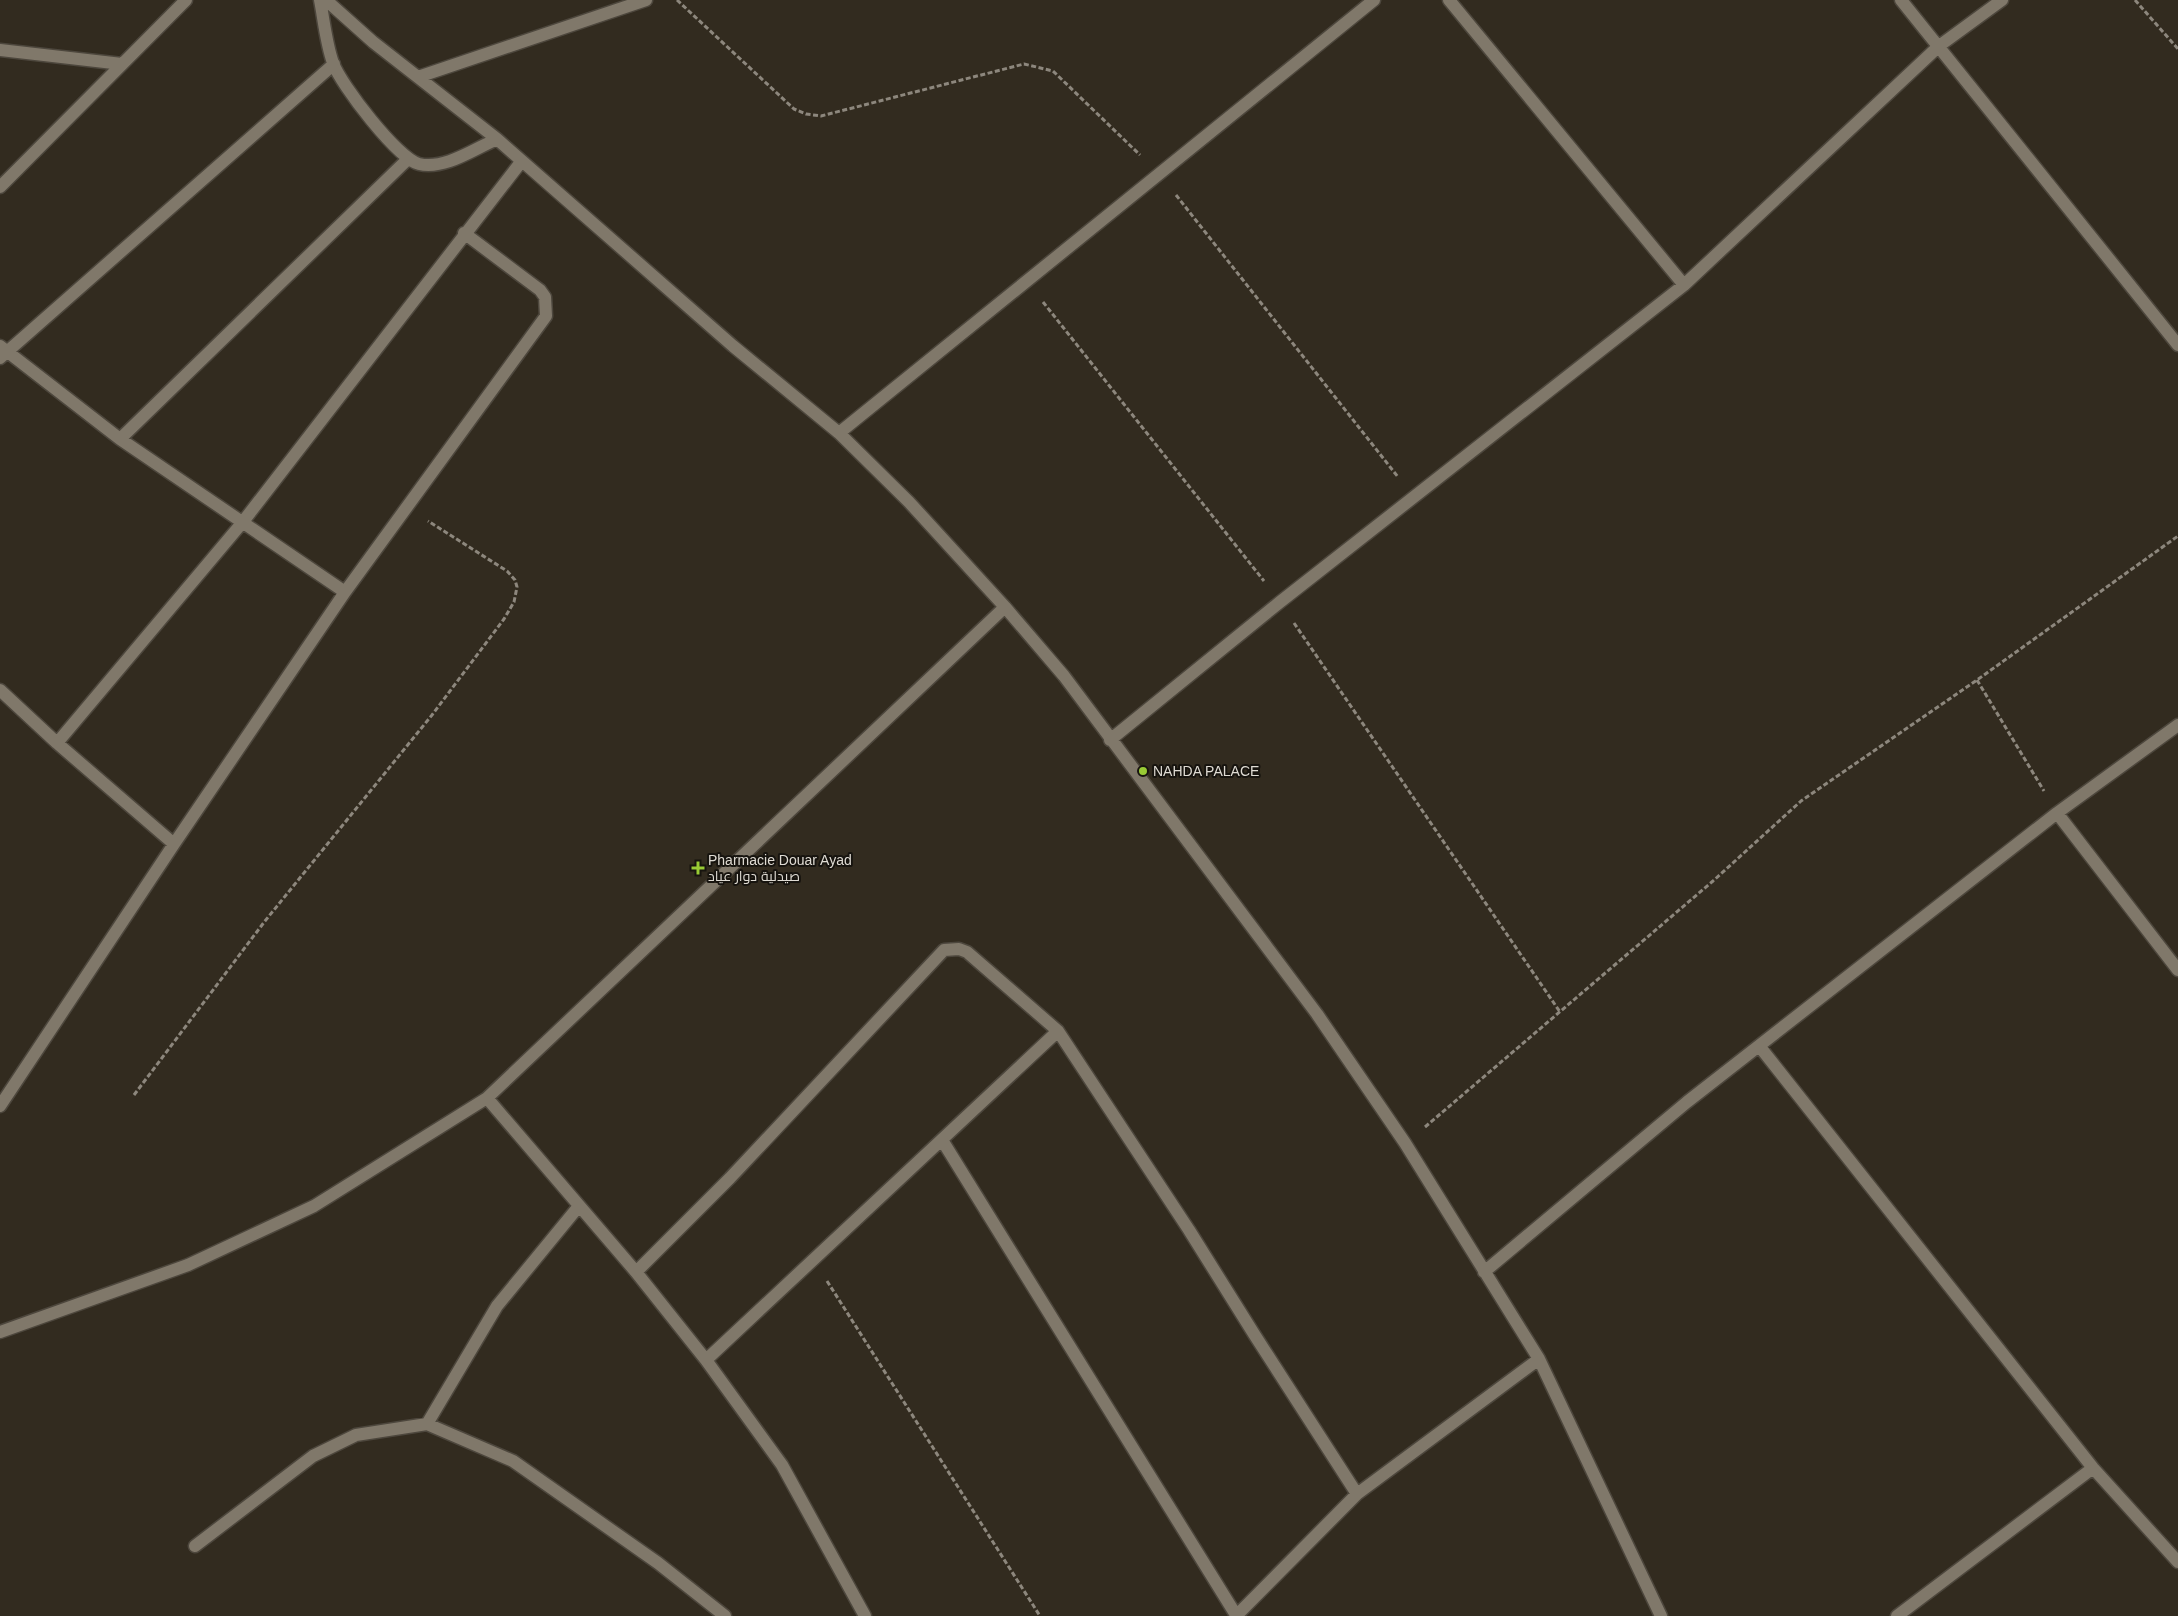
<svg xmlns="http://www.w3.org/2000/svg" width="2178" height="1616" viewBox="0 0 2178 1616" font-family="Helvetica,Cairo,sans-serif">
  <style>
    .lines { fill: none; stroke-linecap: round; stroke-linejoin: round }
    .minor-casing { stroke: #4d473d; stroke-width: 15 }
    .path { stroke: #8d877d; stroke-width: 3; stroke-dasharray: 5 2.5; stroke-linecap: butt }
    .minor { stroke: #80786a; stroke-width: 12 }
    .poi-dot { fill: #99cb35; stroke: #17140f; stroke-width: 2 }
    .labels { text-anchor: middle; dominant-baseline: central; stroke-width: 4; stroke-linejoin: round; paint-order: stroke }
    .poi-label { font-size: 14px; fill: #dfdbd3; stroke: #17140f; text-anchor: start }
  </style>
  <rect width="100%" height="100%" fill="#322b1f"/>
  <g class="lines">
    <g class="minor-casing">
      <path id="minor" d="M320,0C324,21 326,43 333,63C341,85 398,159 419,164C445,170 474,149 497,139
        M326,0L373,42L497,139L733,346L839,433L909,502L1005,607L1064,676L1317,1014L1405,1143L1539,1359L1661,1616
        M1449,0L1684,285
        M1901,0L2178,345
        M0,50L122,64
        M418,77L646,0
        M0,187L186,0
        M0,346L120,439L345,592
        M0,358L334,64
        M839,433L1374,0
        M120,439L408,159
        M0,690L57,743L174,844
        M1110,740L1280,602L1684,285L1939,46L2002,0
        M57,743L242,523L521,162
        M2057,813L2178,970
        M1760,1047L2093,1468L2178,1562
        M487,1098L1005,607
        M0,1106L174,844L345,592L546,316L545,297L540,290L464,233
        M942,1140L1236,1615
        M636,1272L730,1178L944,950L959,949L967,952L1058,1031L1189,1230L1254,1334L1357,1494
        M1484,1272L1687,1102L2057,813L2178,725
        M0,1332L188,1265L314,1206L487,1098L636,1272L706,1360L782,1465L865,1616
        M706,1360L1058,1031
        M427,1424L497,1306L579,1206
        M195,1546L313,1456L356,1435L427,1424L513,1461L658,1563L725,1616
        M1236,1616L1357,1494L1539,1359
        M1897,1616L2093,1468"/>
    </g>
    <path class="path" d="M677,0L794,109L806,114L821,116L1024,64L1053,71L1140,155
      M2135,0L2178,49
      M1176,195L1398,477
      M1043,302L1264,581
      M1294,623L1560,1012
      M1977,680L2044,791
      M134,1095L265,921L432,715L504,619L514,602L517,587L515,580L507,571L428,521
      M1425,1127L1713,881L1801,801L1977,680L2178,536
      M827,1281L1040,1616"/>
    <use href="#minor" class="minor"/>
  </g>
  <g class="poi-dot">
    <circle cx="1143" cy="771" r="5"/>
    <path d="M695.5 860.5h5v5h5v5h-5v5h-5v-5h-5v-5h5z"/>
  </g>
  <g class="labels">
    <g class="poi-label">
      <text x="1153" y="771">NAHDA PALACE</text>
      <text x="708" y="860">Pharmacie Douar Ayad<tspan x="708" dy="16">صيدلية دوار عياد</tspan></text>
    </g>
  </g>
</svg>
